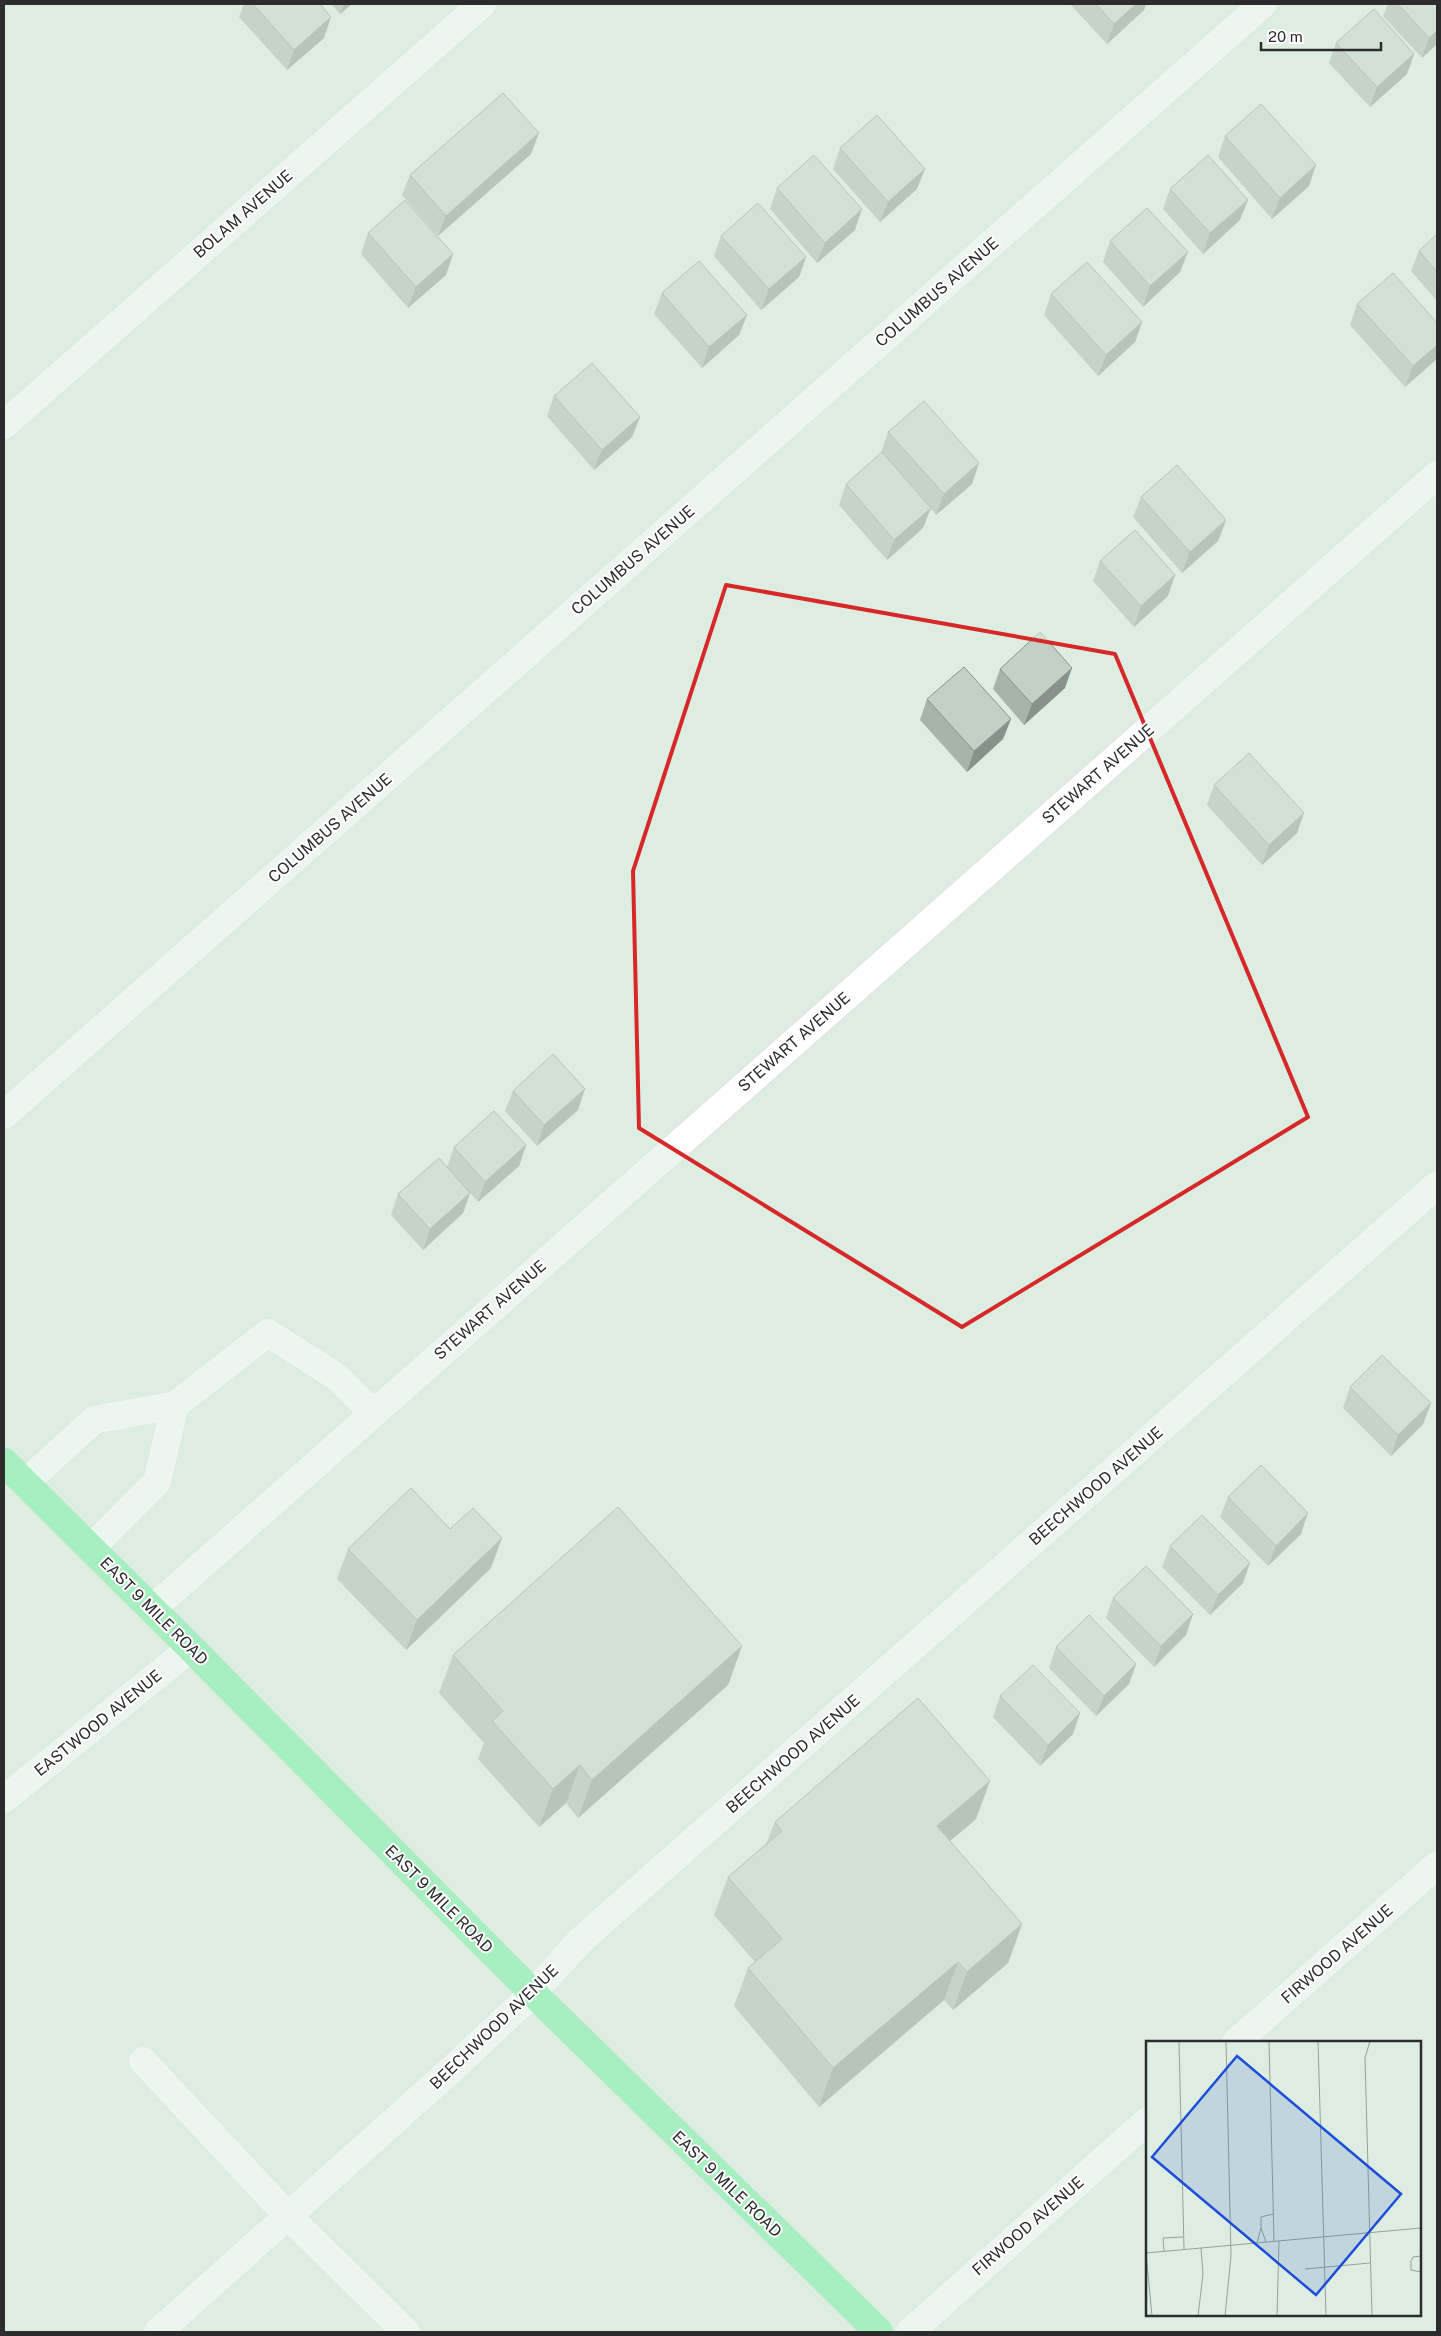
<svg xmlns="http://www.w3.org/2000/svg" width="1441" height="2336" viewBox="0 0 1441 2336" font-family="'Public Sans',sans-serif">
  <style>
    .lines { fill: none; stroke-linecap: round; stroke-linejoin: round }
    .minor-casing { stroke: #e4d3dd; stroke-width: 29 }
    .major-casing { stroke: #ccc; stroke-width: 29 }
    .minor { stroke: #fff; stroke-width: 28 }
    .major { stroke: #5ff19a; stroke-width: 28 }
    .wall { fill: #a8b3aa }
    .shaded-wall { fill: #88928b }
    .building { fill: #c3d0c6; stroke: #88928b }
    .marked { fill: none; stroke: #d62828; stroke-width: 4; stroke-linejoin: round }
    .labels { text-anchor: middle; dominant-baseline: central; stroke-width: 4; stroke-linejoin: round; paint-order: stroke }
    .street-label { font-size: 16px; fill: #2c2c2c; stroke: #fff }
    .inset-road { fill: none; stroke: #97a099; stroke-width: 1 }
    .view { fill: #1d4ed8; fill-opacity: 0.15; stroke: #1d4ed8; stroke-width: 2.5 }
    .inset-edge { fill: none; stroke: #2c2c2c; stroke-width: 2.5 }
  </style>
  <rect width="100%" height="100%" fill="#deede1"/>
  <g class="lines">
    <g class="minor-casing">
      <path id="minor" d="M4,425L482,4
        M4,1115L1263,4
        M175,1405L268,1333L337,1377L373,1413
        M25,1483L94,1420L175,1405L157,1482L91,1548
        M152,1609L1437,475
        M4,1799L191,1648
        M1236,2042L1437,1865
        M143,2061L288,2216L406,2332
        M158,2332L451,2070L533,1993L580,1941L1437,1185
        M910,2332L1147,2121"/>
    </g>
    <g class="major-casing">
      <path id="major" d="M4,1462L191,1648L533,1993L879,2332"/>
    </g>
    <use href="#minor" class="minor"/>
    <use href="#major" class="major"/>
  </g>
  <path class="wall" d="M244,4H320L324,38L287,70L239,17Z
    M331,4H352L340,14Z
    M1070,4H1146L1144,10L1107,44Z
    M1388,4H1437V44L1422,58L1383,16Z
    M1336,43L1414,54L1407,74L1370,107L1329,63Z
    M1225,136L1309,186L1272,219L1218,157Z
    M840,148L917,189L880,222L833,169Z
    M531,154L438,236L402,195L410,175Z
    M777,188L855,230L817,263L770,209Z
    M1170,189L1240,220L1203,254L1163,209Z
    M368,233L453,254L446,275L408,308L361,254Z
    M1437,234V301L1411,271L1419,251Z
    M721,236L806,257L799,277L761,310L714,256Z
    M1110,241L1180,272L1143,307L1103,262Z
    M662,293L747,315L739,335L702,368L654,314Z
    M1051,294L1142,322L1135,342L1098,376L1044,315Z
    M1357,304L1437,323L1405,387L1350,325Z
    M554,396L640,417L632,437L594,470L547,416Z
    M888,432L972,484L936,515L930,508L923,528L887,560L839,505L846,484L881,453Z
    M1141,497L1226,520L1218,541L1182,573L1133,517Z
    M1100,561L1168,596L1134,627L1093,581Z
    M1000,669L1065,688L1024,725L993,689Z
    M927,699L1011,719L1003,739L967,772L920,720Z
    M1214,785L1297,833L1262,865L1207,805Z
    M513,1091L578,1110L537,1146L505,1111Z
    M526,1145L519,1166L478,1202L470,1193L463,1213L423,1250L391,1215L398,1194L447,1167L454,1147Z
    M1350,1387L1431,1403L1423,1424L1391,1456L1343,1408Z
    M1228,1497L1301,1534L1268,1566L1220,1517Z
    M450,1529L491,1568L406,1650L337,1579L348,1549Z
    M1170,1546L1243,1583L1210,1615L1162,1567Z
    M1113,1598L1193,1614L1186,1635L1154,1667L1106,1618Z
    M742,1646L728,1685L578,1818L566,1803L539,1827L478,1759L484,1743L439,1693L453,1655Z
    M1056,1647L1136,1664L1129,1684L1096,1716L1049,1668Z
    M1000,1696L1080,1713L1073,1734L1040,1766L993,1717Z
    M976,1819L950,1841L1022,1924L1008,1963L953,2010L944,2000L819,2107L734,2006L748,1968L755,1962L714,1915L728,1877L766,1844L775,1822Z"/>
  <path class="shaded-wall" d="M344,4H352L340,14Z
    M1136,4H1146L1144,10L1107,44L1114,24Z
    M331,17L324,38L287,70L294,50Z
    M1437,31V44L1422,58L1429,38Z
    M1414,54L1407,74L1370,107L1377,87Z
    M539,133L531,154L438,236L446,216Z
    M1316,165L1309,186L1272,219L1280,198Z
    M925,169L917,189L880,222L888,202Z
    M1248,200L1240,220L1203,254L1210,233Z
    M862,209L855,230L817,263L825,243Z
    M1188,252L1180,272L1143,307L1150,286Z
    M453,254L446,275L408,308L416,287Z
    M806,257L799,277L761,310L769,289Z
    M747,315L739,335L702,368L709,347Z
    M1142,322L1135,342L1098,376L1106,355Z
    M1437,345V359L1405,387L1413,366Z
    M640,417L632,437L594,470L602,450Z
    M979,463L972,484L936,515L944,494Z
    M931,508L923,528L887,560L894,540Z
    M1226,520L1218,541L1182,573L1190,552Z
    M1175,575L1168,596L1134,627L1141,606Z
    M1072,668L1065,688L1024,725L1032,704Z
    M1011,719L1003,739L967,772L974,751Z
    M1304,813L1297,833L1262,865L1269,845Z
    M585,1089L578,1110L537,1146L544,1125Z
    M526,1145L519,1166L478,1202L485,1182Z
    M470,1193L463,1213L423,1250L430,1229Z
    M1431,1403L1423,1424L1391,1456L1398,1435Z
    M1308,1513L1301,1534L1268,1566L1276,1546Z
    M502,1538L491,1568L406,1650L417,1620Z
    M1250,1563L1243,1583L1210,1615L1218,1595Z
    M1193,1614L1186,1635L1154,1667L1161,1646Z
    M742,1646L728,1685L578,1818L592,1780Z
    M1136,1664L1129,1684L1096,1716L1104,1696Z
    M1080,1713L1073,1734L1040,1766L1048,1745Z
    M580,1765L566,1803L539,1827L553,1789Z
    M990,1781L976,1819L923,1864L937,1826Z
    M1022,1924L1008,1963L953,2010L967,1972Z
    M958,1962L944,2000L819,2107L833,2068Z"/>
  <path class="building" d="M253,4H320L331,17L294,50Z
    M1096,4H1136L1114,24Z
    M1398,4H1437V31L1429,38Z
    M1374,9L1414,54L1377,87L1336,43Z
    M503,93L539,133L446,216L410,175Z
    M1261,104L1316,165L1280,198L1225,136Z
    M877,115L925,169L888,202L840,148Z
    M814,155L862,209L825,243L777,188Z
    M1208,155L1248,200L1210,233L1170,189Z
    M405,200L453,254L416,287L368,233Z
    M758,203L806,257L769,289L721,236Z
    M1147,208L1188,252L1150,286L1110,241Z
    M1437,234V272L1419,251Z
    M699,261L747,315L709,347L662,293Z
    M1087,262L1142,322L1106,355L1051,294Z
    M1393,273L1437,323V345L1413,366L1357,304Z
    M592,363L640,417L602,450L554,396Z
    M924,401L979,463L944,494L888,432Z
    M882,452L931,508L894,540L846,484Z
    M1177,465L1226,520L1190,552L1141,497Z
    M1135,530L1175,575L1141,606L1100,561Z
    M1040,632L1072,668L1032,704L1000,669Z
    M964,667L1011,719L974,751L927,699Z
    M1249,753L1304,813L1269,845L1214,785Z
    M553,1054L585,1089L544,1125L513,1091Z
    M494,1111L526,1145L485,1182L454,1147Z
    M439,1158L470,1193L430,1229L398,1194Z
    M1382,1355L1431,1403L1398,1435L1350,1387Z
    M1261,1465L1308,1513L1276,1546L1228,1497Z
    M411,1488L450,1529L473,1508L502,1538L417,1620L348,1549Z
    M618,1507L742,1646L592,1780L580,1765L553,1789L492,1721L503,1711L453,1655Z
    M1202,1515L1250,1563L1218,1595L1170,1546Z
    M1146,1566L1193,1614L1161,1646L1113,1598Z
    M1089,1615L1136,1664L1104,1696L1056,1647Z
    M1033,1665L1080,1713L1048,1745L1000,1696Z
    M918,1698L990,1781L937,1826L1022,1924L967,1972L958,1962L833,2068L748,1968L782,1939L728,1877L782,1831L775,1822Z"/>
  <path d="M0 0H1441V2336H0ZM726,585L1115,654L1308,1117L962,1327L639,1128L633,871Z" fill="#deede1" fill-opacity=".55" fill-rule="evenodd"/>
  <path class="marked" d="M726,585L1115,654L1308,1117L962,1327L639,1128L633,871Z"/>
  <g class="labels">
    <g class="street-label">
      <text transform="translate(243 214) rotate(-41)">BOLAM AVENUE</text>
      <text transform="translate(937 292) rotate(-41)">COLUMBUS AVENUE</text>
      <text transform="translate(633 560) rotate(-41)">COLUMBUS AVENUE</text>
      <text transform="translate(1098 774) rotate(-41)">STEWART AVENUE</text>
      <text transform="translate(330 828) rotate(-41)">COLUMBUS AVENUE</text>
      <text transform="translate(794 1042) rotate(-41)">STEWART AVENUE</text>
      <text transform="translate(490 1310) rotate(-41)">STEWART AVENUE</text>
      <text transform="translate(1096 1486) rotate(-41)">BEECHWOOD AVENUE</text>
      <text transform="translate(154 1611) rotate(45)">EAST 9 MILE ROAD</text>
      <text transform="translate(98 1723) rotate(-39)">EASTWOOD AVENUE</text>
      <text transform="translate(793 1754) rotate(-41)">BEECHWOOD AVENUE</text>
      <text transform="translate(439 1899) rotate(45)">EAST 9 MILE ROAD</text>
      <text transform="translate(1337 1954) rotate(-41)">FIRWOOD AVENUE</text>
      <text transform="translate(494 2027) rotate(-44)">BEECHWOOD AVENUE</text>
      <text transform="translate(727 2184) rotate(44)">EAST 9 MILE ROAD</text>
      <text transform="translate(1028 2226) rotate(-41)">FIRWOOD AVENUE</text>
    </g>
  </g>
  <g transform="translate(1146 2041)">
    <rect width="275" height="275" fill="#deede1"/>
    <path class="inset-road" d="M33,0L38,208M123,0L128,200M172,0L180,275M224,0L219,17L226,275M115,187V176L127,173M111,202L115,187L120,201M18,210L17,197L37,196M0,212L6,275M0,212L275,187M275,215L267,216L265,220V229L275,231M159,228L224,222M52,275L57,233L55,207M79,275L85,215L80,0M131,275L133,200"/>
    <path class="view" d="M91,15L255,153L170,254L6,116Z"/>
    <rect width="275" height="275" class="inset-edge"/>
  </g>
  <rect width="1441" height="2336" fill="none" stroke="#2c2c2c" stroke-width="10"/>
  <path d="M1261 42v8h120v-8" fill="none" stroke="#2c2c2c" stroke-width="2.5"/>
  <text x="1268" y="42" font-size="15" fill="#2c2c2c" stroke="#ffffff" stroke-width="4" paint-order="stroke">20 m</text>
</svg>
